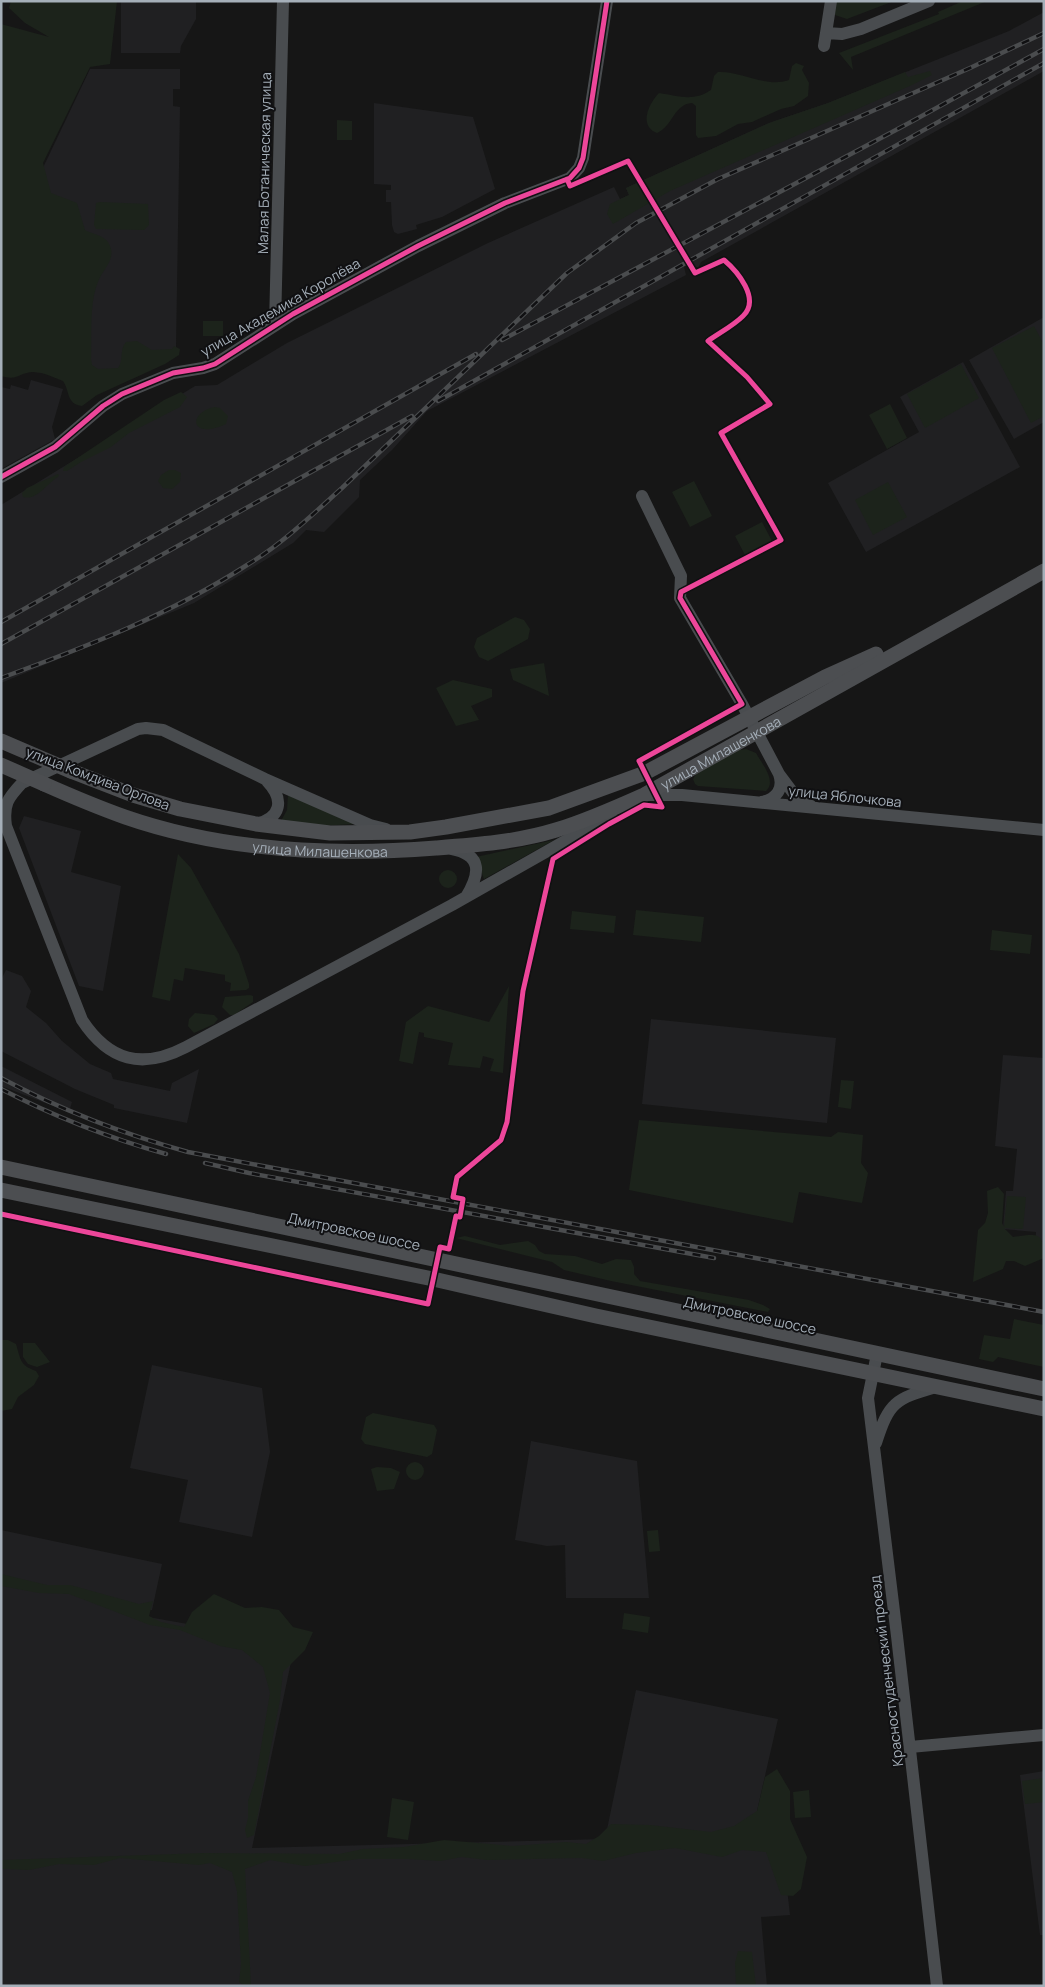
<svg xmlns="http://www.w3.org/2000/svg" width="1045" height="1987" viewBox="0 0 1045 1987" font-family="Manrope,sans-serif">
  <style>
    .built { fill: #202022 }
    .green { fill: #1c231b }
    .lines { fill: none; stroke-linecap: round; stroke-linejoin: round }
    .minor { stroke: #494c4f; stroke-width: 12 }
    .major { stroke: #4c4e51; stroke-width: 15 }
    .rail-casing { stroke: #4a4c4e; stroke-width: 4.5 }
    .rail { stroke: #101012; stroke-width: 2.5; stroke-dasharray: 8; stroke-linecap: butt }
    .major-bridge { stroke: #4c4e51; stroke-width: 15 }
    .cycleway-casing { stroke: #101012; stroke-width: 8 }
    .cycleway { stroke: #ed469a; stroke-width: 5 }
    .labels { text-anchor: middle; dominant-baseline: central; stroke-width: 4; stroke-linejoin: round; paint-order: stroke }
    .street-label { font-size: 14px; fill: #a5afb9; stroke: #101012 }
  </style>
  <rect width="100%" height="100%" fill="#161616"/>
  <path class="built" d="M121,1H196V19L181,46L180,53H121Z
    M1044,12V71L701,262L698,268L691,263L684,267L686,275L427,411L392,450L360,480L359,497L324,532L306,530L293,543L194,603L1,683V505L195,386L217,385L287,343L488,243L614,187L620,199L629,195L626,188L769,123L828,103L1009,31Z
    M90,69H180V89H173V106L180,107L176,347L122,380L1,369V256Z
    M374,103L473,117L495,189L442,217L416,225L417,229L398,234L394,232L392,225L391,202H386V190H391V185L374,184Z
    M1044,317V422L1014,439L969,360Z
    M963,362L1020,467L866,552L828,483L919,432L900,397Z
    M31,380L63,389L52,427L55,439L1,469V387L10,389L11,385L28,390Z
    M24,816L81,831L71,872L121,886L103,991L79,986L19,828Z
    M6,970L22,976L31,991L26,1007L46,1023L62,1041L90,1064L111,1073L113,1079L170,1091L172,1083L199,1069L187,1123L114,1108V1105L75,1089L1,1051V980Z
    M651,1019L836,1038L827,1123L642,1104Z
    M1003,1055L1044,1058V1258L1034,1257L1036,1232L1003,1229L1006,1191H1013L1017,1149L995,1146Z
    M1,1066L72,1102L69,1112L1,1086Z
    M152,1365L262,1388L270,1452L252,1537L179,1522L188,1480L130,1468Z
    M531,1441L637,1461L649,1598H566L565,1545L547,1546L515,1540Z
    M1,1530L162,1564L152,1610H149L148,1617L295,1643L252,1848L605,1839L636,1690L778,1719L757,1811L781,1835L790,1915L761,1917L767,1986H1Z
    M1044,1771V1935H1040L1020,1775Z"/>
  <path class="green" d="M11,1H117L110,64L90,67L43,163L51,193L77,203L85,230C94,235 106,235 110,246C116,260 102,270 98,282C89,303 92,336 91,359L92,365L98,369L118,368C124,360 119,350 126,342L137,341L152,350L172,349L174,346L180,349L179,355L165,364L97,395L82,406C66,404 70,391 63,381C53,377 43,372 32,372C19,373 18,381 1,376V24L49,37L25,23L9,8Z
    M835,1H894L847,19L835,15Z
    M963,1H987L851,57L853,70L839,53L939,14L938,12Z
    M796,63L804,66L802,70L809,83L808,96L794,106L781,109L752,122L738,124L716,136L698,138L696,135V106L692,103C674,104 673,126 657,133C638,126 649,103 659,93C679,96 693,102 711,90L714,76L718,72C742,71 765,88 789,80L792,66Z
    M930,71L932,75L912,85L670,191L613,224L607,214L610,204L629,195L626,188L769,123L828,103L905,72L908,77Z
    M337,120L352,121V140H337Z
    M100,202L148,204L149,225L144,230L96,229L94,225L96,203Z
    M203,321H223V336H203Z
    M1034,326L1044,345V416L1031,423L992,348Z
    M961,364L979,398L925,428L907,394Z
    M181,392L187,397L180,407L129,433L111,447L81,462L67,471H63L64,467L164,400Z
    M890,404L907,438L887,449L869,415Z
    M215,407L220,408L228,416L226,424C190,441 187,412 215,407Z
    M169,470H175L181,473L180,482L172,489L163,488L158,481L161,475Z
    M58,474L59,475L58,477C47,483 37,501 23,497L22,493L27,488Z
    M694,481L712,516L690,527L672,492Z
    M888,482L907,517L873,535L855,500Z
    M762,522L772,541L745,555L735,536Z
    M515,617L524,620L530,629L528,639L488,661L479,657L474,647L477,638Z
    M544,663L549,696L513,680L510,669Z
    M453,680L492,689V697L471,706L479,720L456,726L436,688Z
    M746,749L756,753C762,764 777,781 766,791L698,786L695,784L693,779L696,774L738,750Z
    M288,795L356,824L319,826L281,821L287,810Z
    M554,840L484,879L476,857Z
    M178,854L191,868L229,936L239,954L249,984V988L246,990L230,991L231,983L225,981V975L185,968L183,981L174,979L170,1001L152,997Z
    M439 879a9 9 0 1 1 18 0a9 9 0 1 1-18 0Z
    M636,910L704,917L701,942L633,935Z
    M572,911L616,916L614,933L570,929Z
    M992,930L1032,935L1030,954L990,950Z
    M509,986L503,1073L490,1071L494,1059L483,1056L480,1068L448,1065L453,1043L424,1037V1033L419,1032L413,1064L399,1061L406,1022L428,1006L489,1022Z
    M250,995L253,996V1002L234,1015H230L222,1007L225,997Z
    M195,1013L214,1015L218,1019L214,1024L194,1033L188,1026L189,1019Z
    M841,1080L854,1081L851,1109L838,1107Z
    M639,1120L831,1137L838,1132L863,1135L861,1163L868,1173L862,1203L799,1192L793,1223L629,1190Z
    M998,1187L1004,1194L1002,1223L1004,1227L1007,1196L1026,1197L1023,1229L1004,1228L1013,1237C1037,1234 1044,1231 1044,1258L1025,1266L1014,1261H1006L1003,1269L973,1282L978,1230L985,1223L988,1213L987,1191Z
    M465,1236L500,1245L528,1241L535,1245L539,1251L545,1254L575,1256L602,1264L616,1259L631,1260L634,1267V1274L640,1281L749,1300L763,1305L770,1309L768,1312L611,1281L564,1270L552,1262L456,1238Z
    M1014,1319L1044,1325V1367L998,1357L993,1362L979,1359L984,1335L1010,1339Z
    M1,1340H8L16,1344C21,1361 20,1365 36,1371L39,1376L34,1385L18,1397L12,1409L1,1411Z
    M23,1343H35L50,1362L37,1367L28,1364L23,1357Z
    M373,1413L434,1425L437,1430L432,1454L427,1457L365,1444L361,1439L366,1417Z
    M406 1471a9 9 0 1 1 18 0a9 9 0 1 1-18 0Z
    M377,1467L391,1468L400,1472L394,1489L377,1491L371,1469Z
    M658,1530L660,1551L649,1552L647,1531Z
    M1,1574L47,1585H70L139,1604L153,1601L149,1616L161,1622L184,1627L192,1612L214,1594L245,1608L262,1607L279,1610L293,1627L313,1632L305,1650L283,1672L280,1700L254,1835L247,1838L245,1830L248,1818V1801L256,1777L270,1693L263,1667L242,1650L220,1646L180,1630L150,1625L69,1594L39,1593L1,1586Z
    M624,1613L650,1617L648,1633L622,1629Z
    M777,1769L790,1791V1819L807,1857L801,1889L793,1896L781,1895L766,1852L742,1850L722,1857L675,1848L636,1853L603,1861L582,1858L487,1860L462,1857L440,1861L409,1859H358L305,1866L270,1860L245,1869L251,1986H244L239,1982L241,1964L237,1891L232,1872L210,1863L199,1865L120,1858L94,1865L59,1864L29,1870L1,1869V1860L205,1853L339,1854L363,1849L404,1847L444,1840L512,1846L566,1842L586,1844L599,1836L611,1824L650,1825L711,1832L734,1826L757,1811L765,1777Z
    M1044,1778V1802L1025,1804L1022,1781Z
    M809,1790L811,1817L795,1818L793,1792Z
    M392,1798L414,1802L408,1840L387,1837Z
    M738,1951L752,1952L756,1986H736L735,1963Z"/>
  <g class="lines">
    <path class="minor" d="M826,33L842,34L861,29L929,1
      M824,46L831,1
      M275,325L283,1
      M1,477L55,447L103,406L122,394L173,373L203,368L215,364L293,314L418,246L505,203L570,178L579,168L583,158L607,1
      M642,496L681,576L680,598L742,704L779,774L794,794L811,806
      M644,795H682L1044,830
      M762,802C777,799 784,788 779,774
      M256,824C281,818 285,800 267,781
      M386,829L370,825L265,779L163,730L146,728L138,729L22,783C8,798 3,804 6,826L82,1020C109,1061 142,1070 186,1047L452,905L611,815
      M452,849C483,855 480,874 466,897
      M877,1354L868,1398L897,1636L937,1986
      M876,1443C889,1402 895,1399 936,1387
      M910,1747L1044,1735"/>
    <g class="major">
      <path d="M71,771L133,795L180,809L256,824L330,833L410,832L446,827L549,808L645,773L825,677L876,654"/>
      <path id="s1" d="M44,784C71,796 97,807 125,817C223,851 334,856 436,848C476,845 517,842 556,830C586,821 615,808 644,795L1044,571"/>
      <path d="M1,1167L1044,1389"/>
      <path d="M1,1190L433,1279L596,1316L1044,1409"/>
    </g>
    <g class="rail-casing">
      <path id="rail" d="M502,340L909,123L1044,49
        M438,401L1044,63
        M1,622L476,354
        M1,644L412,416
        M1,678C86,647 171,614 247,565C282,544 312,515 342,488L567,273L636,223L718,179L970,68L1044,33
        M1,1078C61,1110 123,1134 188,1152L1044,1312
        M1,1089C53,1116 109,1138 166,1154
        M205,1163L249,1173L714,1258"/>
    </g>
    <use href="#rail" class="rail"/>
    <path class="major-bridge" d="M1,741L71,771
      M1,765L44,784"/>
    <g class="cycleway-casing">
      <path id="cycleway" d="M567,179L570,186L628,161L695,273L724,260C737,271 761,299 743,316C733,326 719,333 708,341L747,377L770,404L721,433L781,540L681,592L680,598L742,704L639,761L662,807
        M1,477L55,447L103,406L122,394L173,373L203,368L215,364L293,314L418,246L505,203L570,178L579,168L583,158L607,1
        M1,1214L428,1304L440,1247L449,1249L456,1216L460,1217L463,1199L453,1197L457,1177L501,1140L507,1122L523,991L553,859L609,824L644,805L662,807"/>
    </g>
    <use href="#cycleway" class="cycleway"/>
  </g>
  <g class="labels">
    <g class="street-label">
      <text transform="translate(264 163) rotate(-89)">Малая Ботаническая улица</text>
      <text transform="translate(280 307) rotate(-30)">улица Академика Королёва</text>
      <text stroke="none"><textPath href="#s1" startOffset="706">улица Милашенкова</textPath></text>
      <text transform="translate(98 778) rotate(21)">улица Комдива Орлова</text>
      <text transform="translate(845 796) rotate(6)">улица Яблочкова</text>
      <text stroke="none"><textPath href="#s1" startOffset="286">улица Милашенкова</textPath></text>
      <text transform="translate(354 1231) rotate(12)">Дмитровское шоссе</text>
      <text transform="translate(750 1315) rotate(12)">Дмитровское шоссе</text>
      <text transform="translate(886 1671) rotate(-97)">Красностуденческий проезд</text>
    </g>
  </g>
  <rect width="1045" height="1987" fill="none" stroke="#a5afb9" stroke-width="5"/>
</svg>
